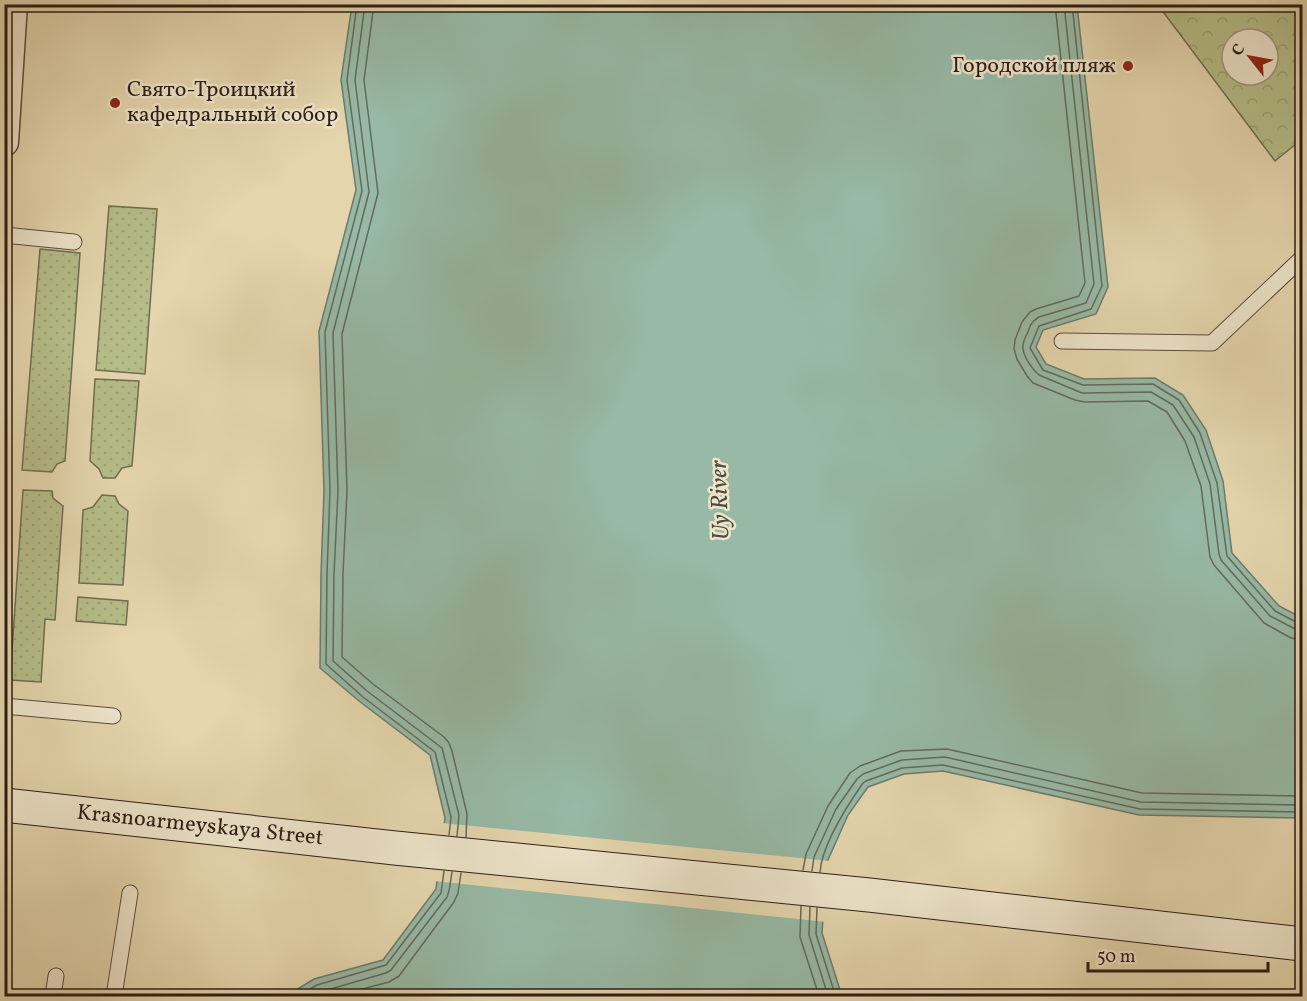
<svg xmlns="http://www.w3.org/2000/svg" width="1307" height="1001" viewBox="0 0 1307 1001" font-family="Vollkorn,serif">
  <style>
    .green { fill: url(#green-dots); stroke: #716d50; stroke-width: 1.5 }
    .forest { fill: url(#forest-crowns); stroke: #716d50; stroke-width: 1.5; fill-rule: evenodd }
    .water { fill: #97b9a5; stroke: #6d7b6c; stroke-width: 1.5 }
    .pier { fill: #e4d5ad }
    .lines { fill: none; stroke-linecap: round; stroke-linejoin: round }
    .shore { stroke: #626b5e; stroke-width: 1.5 }
    .lane-casing { stroke: #5b4b3c; stroke-width: 17 }
    .street-casing { stroke: #5b4b3c; stroke-width: 31 }
    .secondary-casing { stroke: #2d1d16; stroke-width: 35 }
    .lane { stroke: #ede4ca; stroke-width: 15 }
    .street { stroke: #ede4ca; stroke-width: 28 }
    .secondary { stroke: #ede4ca; stroke-width: 33 }
    .poi-dot { fill: #8f2418; stroke: #ede4ca; stroke-width: 2 }
    .labels { text-anchor: middle; dominant-baseline: central; stroke-width: 5; stroke-linejoin: round; paint-order: stroke }
    .poi-label { font-size: 22px; fill: #2d1d16; stroke: #ede4ca; text-anchor: end }
    .street-label { font-size: 22px; fill: #2d1d16; stroke: #ede4ca }
    .water-label { font-size: 24px; font-style: italic; fill: #4d4c41; stroke: #ede4ca }
  </style>
  <defs>
    <pattern id="green-dots" width="8" height="8" patternUnits="userSpaceOnUse" patternTransform="scale(1.5)"><rect width="8" height="8" fill="#b5bd89"/><path d="M2 2h.1M6 6h.1" fill="none" stroke="#9ca276" stroke-width="1.8" stroke-linecap="round"/></pattern>
    <pattern id="forest-crowns" width="20" height="18" patternUnits="userSpaceOnUse" patternTransform="scale(1.5)"><rect width="20" height="18" fill="#b5bd89"/><path d="M2 6a3 3 0 1 1 6 0M12 15a3 3 0 1 1 6 0" fill="none" stroke="#9ca276"/></pattern>
  </defs>
  <rect width="100%" height="100%" fill="#e4d5ad"/>
  <filter id="stains"><feTurbulence type="fractalNoise" baseFrequency=".00333" numOctaves="4"/><feColorMatrix values="0 0 0 0 .2 0 0 0 0 .09 0 0 0 0 .02 0 0 0 .5 -.17"/></filter>
  <radialGradient id="worn" r=".72"><stop offset=".6" stop-color="#630" stop-opacity="0"/><stop offset="1" stop-color="#630" stop-opacity=".3"/></radialGradient>
  <path class="green" d="M109,206L157,209L145,374L96,370Z
    M40,249L80,253L65,461L57,464L52,472L22,470Z
    M95,379L139,381L132,466L122,468L115,478H103L99,469L90,461Z
    M23,490L52,491L53,498L63,506L55,620L45,619L41,682L10,680Z
    M102,495L115,496L119,504L128,511L123,585L79,583L83,510L93,507Z
    M78,597L128,601L126,625L76,621Z"/>
  <path class="forest" d="M1158,5H1302V139L1275,161ZM1232,39H1268V75H1232Z"/>
  <path class="water" d="M352,5H1077L1108,287L1096,314L1043,330L1036,347L1046,364L1084,379L1155,378L1183,395L1206,430L1223,481L1232,553L1279,606L1302,618V818L1139,815L943,771L904,774L868,787L848,815L827,862L822,933L840,990L848,996H286L314,979L383,960L436,889L445,818L430,755L359,701L320,668L321,574L324,491L319,331L356,190L341,80Z"/>
  <path class="pier" d="M442,823L830,861L826,922L434,881Z"/>
  <g class="lines">
    <path class="shore" d="M357,4L347,80L362,191L325,332L330,491L327,574L326,664L363,697L435,752L451,817L449,835
      M365,4L355,80L369,192L333,333L338,491L334,574L333,661L367,691L442,748L459,815L457,836
      M374,4L364,80L378,193L342,334L347,491L343,574L342,657L373,684L444,737L449,743L452,751L467,814L466,837
      M1055,4L1085,283L1079,296L1036,309L1030,312L1022,322L1015,340L1014,349L1017,359L1027,376L1033,383L1075,400L1085,402L1148,401L1167,412L1185,441L1201,486L1210,557L1214,565L1264,623L1291,638L1302,640
      M1064,4L1094,284L1086,303L1039,317C1032,321 1030,325 1028,332C1026,336 1023,341 1023,346C1022,355 1032,369 1039,375L1082,393L1151,392L1173,405L1194,437L1210,484L1219,554L1221,560L1270,616L1295,629L1302,631
      M1072,4L1102,286L1091,309L1039,326L1030,348L1043,370L1083,385L1153,384L1179,400L1200,433L1217,483L1227,556L1275,611L1298,623H1302
      M803,870L806,854L828,806L850,773L860,766L901,751L947,749L1142,793L1302,796
      M812,871L814,857L836,809L857,779L863,774L902,760L945,757L1141,802L1302,805
      M820,872C822,844 847,806 863,783L866,781L902,768L943,765L1140,809L1302,812
      M801,906L800,937L819,996
      M810,907L809,935L828,996
      M817,908L816,934L834,991L839,996
      M298,996L317,985L386,965L441,893L444,871
      M312,996L320,992L386,973L391,970L447,897L449,891L452,872
      M336,996L389,982L399,976L454,902L458,893L461,873"/>
    <g class="lane-casing">
      <path id="lane" d="M4,235L74,242
        M1062,341L1212,343L1302,258
        M4,706L113,716
        M53,996L56,976
        M114,996L130,893"/>
    </g>
    <g class="street-casing">
      <path id="street" d="M4,142L13,4"/>
    </g>
    <g class="secondary-casing">
      <path id="secondary" d="M4,805L395,848L869,895L1302,944"/>
    </g>
    <use href="#lane" class="lane"/>
    <use href="#street" class="street"/>
    <use href="#secondary" class="secondary"/>
  </g>
  <g class="poi-dot">
    <circle cx="1128" cy="66" r="6"/>
    <circle cx="115" cy="103" r="6"/>
  </g>
  <g class="labels">
    <g class="poi-label">
      <text x="1116" y="66">Городской пляж</text>
      <text x="127" y="90" text-anchor="start">Свято-Троицкий<tspan x="127" dy="25">кафедральный собор</tspan></text>
    </g>
    <g class="street-label">
      <text transform="translate(200 826) rotate(6)">Krasnoarmeyskaya Street</text>
    </g>
    <g class="water-label">
      <text transform="translate(721 500) rotate(-92)">Uy River</text>
    </g>
  </g>
  <rect width="1307" height="1001" fill="none" stroke="#e4d5ad" stroke-width="24"/>
  <rect x="6" y="6" width="1295" height="989" fill="none" stroke="#2d1d16" stroke-width="3"/>
  <rect x="12" y="12" width="1283" height="977" fill="none" stroke="#2d1d16" stroke-width="1.5"/>
  <g transform="translate(1250 57) rotate(301)"><circle r="28" fill="#ede4ca" stroke="#a09482" stroke-width="1.5"/>
  <path d="M0-4.5L10 22L0 15L-10 22Z" fill="#8f2418"/>
  <text y="-9" font-size="16" font-weight="bold" text-anchor="middle" fill="#2d1d16">С</text>
  </g>
  <path d="M1088 962v9h180v-9" fill="none" stroke="#2d1d16" stroke-width="3"/>
  <text x="1097" y="962" font-size="18" fill="#2d1d16" stroke="#ede4ca" stroke-width="4.5" paint-order="stroke">50 m</text>
  <rect width="100%" height="100%" filter="url(#stains)"/>
  <rect width="100%" height="100%" fill="url(#worn)"/>
</svg>
